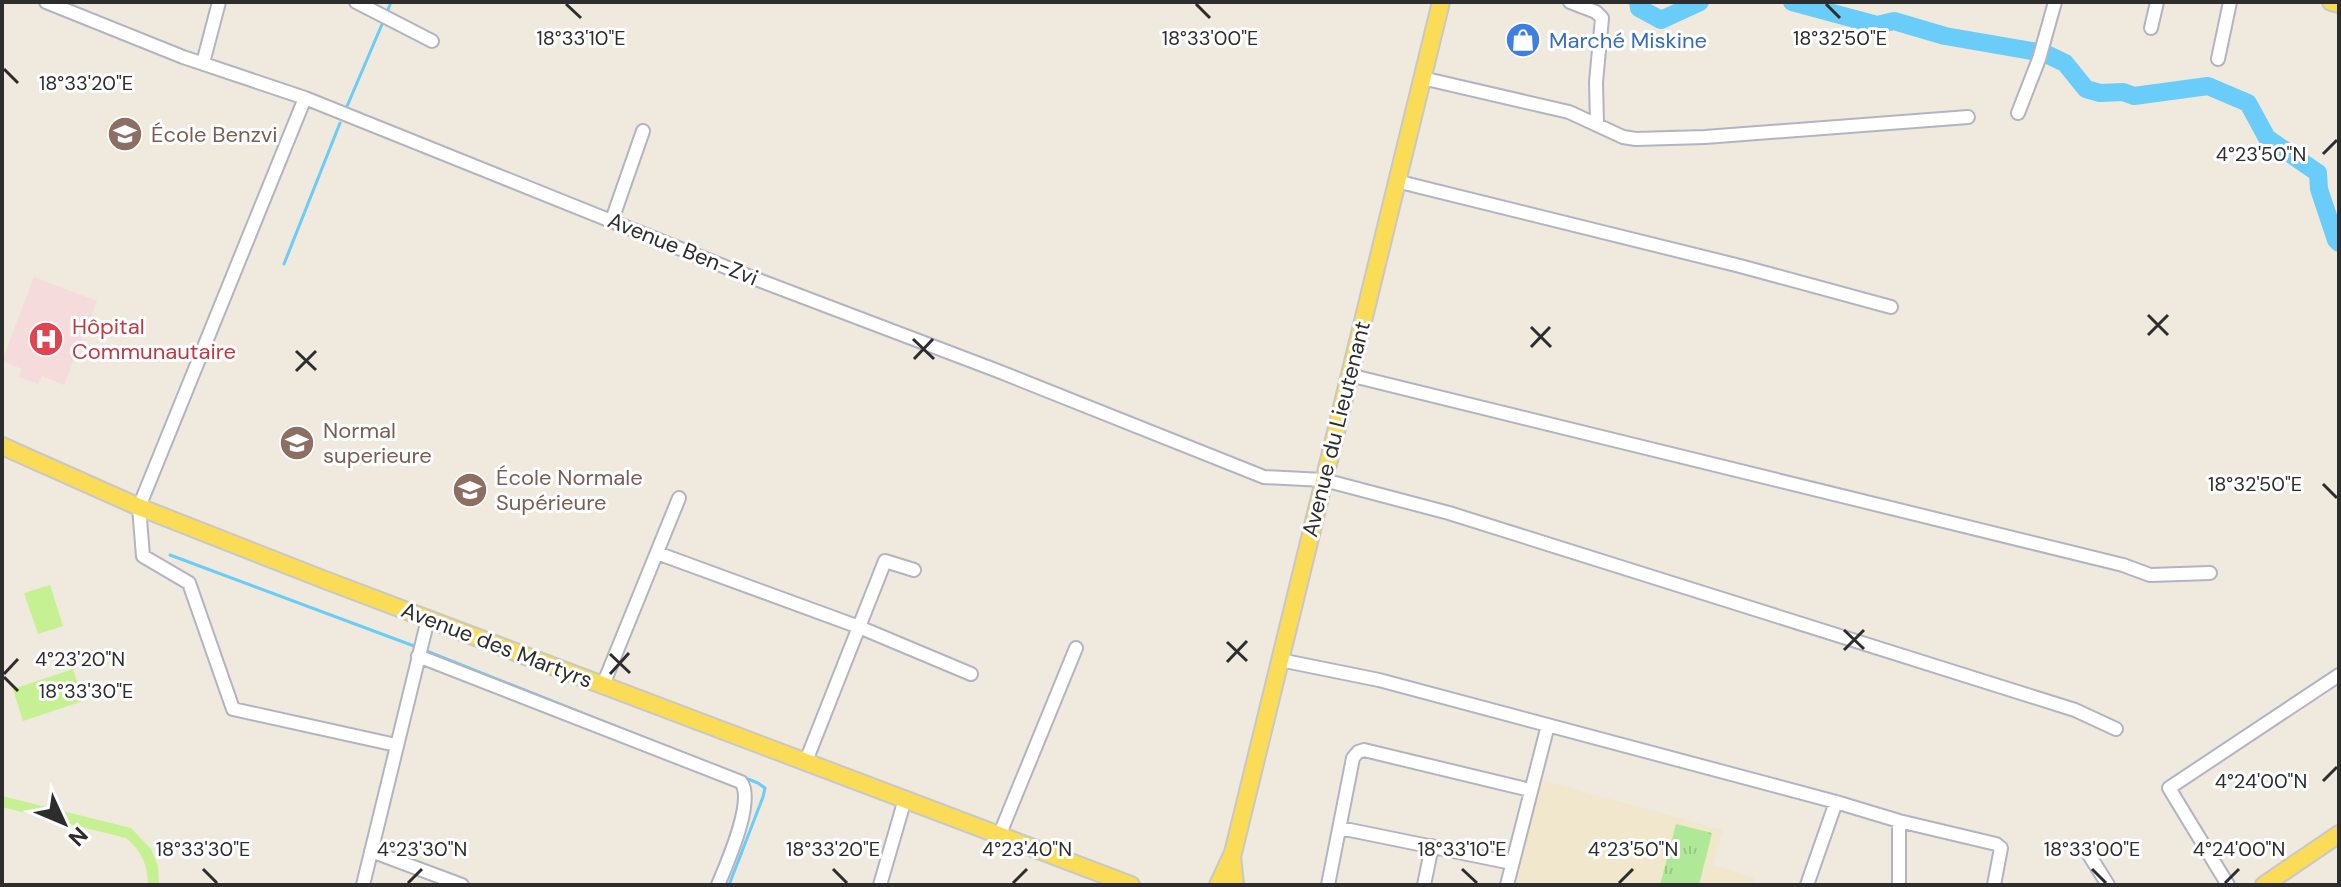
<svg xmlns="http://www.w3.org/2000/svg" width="2341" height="887" viewBox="0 0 2341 887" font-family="'DM Sans',sans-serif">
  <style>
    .education { fill: #f1e7cd }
    .medical { fill: #f6dbdc }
    .grass { fill: url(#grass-tufts) }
    .pitch { fill: #c5f192 }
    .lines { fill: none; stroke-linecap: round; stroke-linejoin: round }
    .stream { stroke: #6accf8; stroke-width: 3 }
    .river { stroke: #6accf8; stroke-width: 18 }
    .minor-casing { stroke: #b2b4c1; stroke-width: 16 }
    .major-casing { stroke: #c8c8c8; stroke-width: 20 }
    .minor { stroke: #fff; stroke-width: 12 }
    .major { stroke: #fbdc57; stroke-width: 16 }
    .ticks { fill: none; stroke: #2d2d2d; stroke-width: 3 }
    .labels { text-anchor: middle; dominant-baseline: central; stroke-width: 6; stroke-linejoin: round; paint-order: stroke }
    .shop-label { font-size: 22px; fill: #366cbe; stroke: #fff; text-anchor: start }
    .education-label { font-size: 22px; fill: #785e54; stroke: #fff; text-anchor: start }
    .street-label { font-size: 22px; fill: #2d2d2d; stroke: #fff }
    .health-label { font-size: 22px; fill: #be3a42; stroke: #fff; text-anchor: start }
    .ticks-label { font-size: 20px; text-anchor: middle; fill: #2d2d2d; stroke: #fff; stroke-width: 6; stroke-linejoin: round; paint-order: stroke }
  </style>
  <defs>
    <pattern id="grass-tufts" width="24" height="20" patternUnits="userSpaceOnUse" patternTransform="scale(2)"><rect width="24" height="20" fill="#afe997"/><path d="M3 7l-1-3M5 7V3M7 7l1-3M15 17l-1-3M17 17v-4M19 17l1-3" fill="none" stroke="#97c882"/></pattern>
  </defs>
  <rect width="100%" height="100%" fill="#efe9de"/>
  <path class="education" d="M109,120L146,136L141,149L103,132Z
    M1541,780L1723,830L1713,865L1755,878L1753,885H1516Z"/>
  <path class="medical" d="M34,277L97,301L64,385L42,376L38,384L19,377L22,369L2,361Z"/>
  <path class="grass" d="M1676,824L1712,833L1699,885H1660Z"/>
  <path class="pitch" d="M50,585L63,626L38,634L24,593Z
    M73,669L83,701L23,721L13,689Z
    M2,796L131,828L151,849L158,866L159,885H148C148,865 141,850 126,838L2,807Z"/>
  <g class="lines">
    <path class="stream" d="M386,15L391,2
      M345,111L383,22
      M284,264L340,123
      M170,555L414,646
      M424,650L758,783L765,788L763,797L729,885"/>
    <path class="river" d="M1638,2L1639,8L1661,20L1700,2
      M1792,2L1877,25L1894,21L1945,36L2044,53L2065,63L2086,89L2100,93L2123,92L2134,96L2208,86L2248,103L2267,138L2318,173L2319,189L2336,240L2339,243"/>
    <g class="minor-casing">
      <path id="minor" d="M46,2L183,57L305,98L748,276L998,371L1264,477L1324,480L1449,513L2075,710L2116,729
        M356,2L432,41
        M1570,2L1596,12L1602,18L1596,82L1597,124
        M2151,28L2157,2
        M2218,59L2230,2
        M203,63L219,2
        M1422,78L1569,112L1623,137L1636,139L1705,137L1968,117
        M305,98L139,507L143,556L189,583L233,709L396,745
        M2018,113L2039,59L2055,2
        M1396,181L1740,266L1891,307
        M612,220L643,131
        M1349,375L2123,565L2150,575L2210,573
        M657,553L859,627L971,674
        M418,656L741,782C755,801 727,863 718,885
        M1280,660L1379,680L1836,802L1899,821L1996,844L2001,848L1994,885
        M603,685L679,498
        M806,761L885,561L914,570
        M1340,828L1512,863
        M999,836L1076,648
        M371,851L462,885
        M2088,853L2108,885
        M363,885L428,619
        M880,885L905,799
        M1328,885L1353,758L1358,752L1364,750L1530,790
        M1424,885L1432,846
        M1507,885L1548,725
        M1807,885L1836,802
        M1899,885V821
        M2228,885L2169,788L2339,675"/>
    </g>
    <g class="major-casing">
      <path id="major" d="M2331,2L2339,4
        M2,446L139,507L325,580L1131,885
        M1232,856L1235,885
        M1218,885L1233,853L1441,2
        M2264,885L2339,834"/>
    </g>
    <use href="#minor" class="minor"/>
    <use href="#major" class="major"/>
  </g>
  <path class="ticks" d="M566,4L581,18M1196,4L1210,18M1826,4L1840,18M4,69L18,83M2323,154L2337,140M2148,315L2168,335M1531,327L1551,347M2148,335L2168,315M913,339L934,359M1531,347L1550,327M296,351L316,370M914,359L933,339M296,371L316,351M2323,484L2337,498M1844,630L1864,649M1227,642L1247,661M1844,650L1864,630M610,654L630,673M1227,662L1247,641M4,674L18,659M610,674L629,653M4,677L18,691M2323,781L2337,767M203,869L217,883M833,869L847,883M1462,869L1477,883M2092,869L2106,883M408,883L422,869M1013,883L1027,869M1619,883L1633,869M2225,883L2239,869"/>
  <defs>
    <g id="shop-disc" transform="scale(1.8)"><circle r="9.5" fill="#3f7fe0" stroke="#fff"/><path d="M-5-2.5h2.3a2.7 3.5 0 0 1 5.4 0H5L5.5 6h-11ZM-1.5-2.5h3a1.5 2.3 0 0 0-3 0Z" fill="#fff"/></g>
    <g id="school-disc" transform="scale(1.8)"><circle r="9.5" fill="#8d6e63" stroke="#fff"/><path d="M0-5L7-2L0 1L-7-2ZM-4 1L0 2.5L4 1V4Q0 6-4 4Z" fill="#fff"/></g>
    <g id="hospital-disc" transform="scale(1.8)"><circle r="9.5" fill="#e0444e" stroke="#fff"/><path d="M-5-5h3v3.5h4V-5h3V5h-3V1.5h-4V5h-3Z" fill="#fff"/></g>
  </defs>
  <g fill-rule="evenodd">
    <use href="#shop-disc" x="1523" y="40"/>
    <use href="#school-disc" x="125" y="134"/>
    <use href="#hospital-disc" x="46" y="339"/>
    <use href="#school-disc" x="297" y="443"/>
    <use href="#school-disc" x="470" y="490"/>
  </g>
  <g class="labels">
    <g class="shop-label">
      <text x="1549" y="40">Marché Miskine</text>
    </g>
    <g class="education-label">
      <text x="151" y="134">École Benzvi</text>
      <text x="323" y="430">Normal<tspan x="323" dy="25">superieure</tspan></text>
      <text x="496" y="477">École Normale<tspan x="496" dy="25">Supérieure</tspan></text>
    </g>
    <g class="street-label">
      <text transform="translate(683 249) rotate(22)">Avenue Ben-Zvi</text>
      <text transform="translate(1336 429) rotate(-76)">Avenue du Lieutenant</text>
      <text transform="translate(497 645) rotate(21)">Avenue des Martyrs</text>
    </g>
    <g class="health-label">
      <text x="72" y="326">Hôpital<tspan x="72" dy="25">Communautaire</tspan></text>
    </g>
  </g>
  <g class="ticks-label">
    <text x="1210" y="45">18°33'00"E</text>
    <text x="1840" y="45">18°32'50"E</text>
    <text x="581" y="45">18°33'10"E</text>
    <text x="86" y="90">18°33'20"E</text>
    <text x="2261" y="161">4°23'50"N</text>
    <text x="2255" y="491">18°32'50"E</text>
    <text x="80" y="666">4°23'20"N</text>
    <text x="86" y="698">18°33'30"E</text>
    <text x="2261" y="788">4°24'00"N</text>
    <text x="422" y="856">4°23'30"N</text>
    <text x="1027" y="856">4°23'40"N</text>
    <text x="1633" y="856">4°23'50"N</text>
    <text x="2239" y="856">4°24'00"N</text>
    <text x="203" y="856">18°33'30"E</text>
    <text x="833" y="856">18°33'20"E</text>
    <text x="1462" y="856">18°33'10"E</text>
    <text x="2092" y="856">18°33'00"E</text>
  </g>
  <rect width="2341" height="887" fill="none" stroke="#2d2d2d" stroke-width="8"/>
  <g transform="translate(64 823) rotate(134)" stroke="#ffffff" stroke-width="6" paint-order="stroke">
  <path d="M0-6L14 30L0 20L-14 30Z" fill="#2d2d2d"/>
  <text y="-12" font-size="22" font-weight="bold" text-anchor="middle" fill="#2d2d2d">N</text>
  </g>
</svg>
